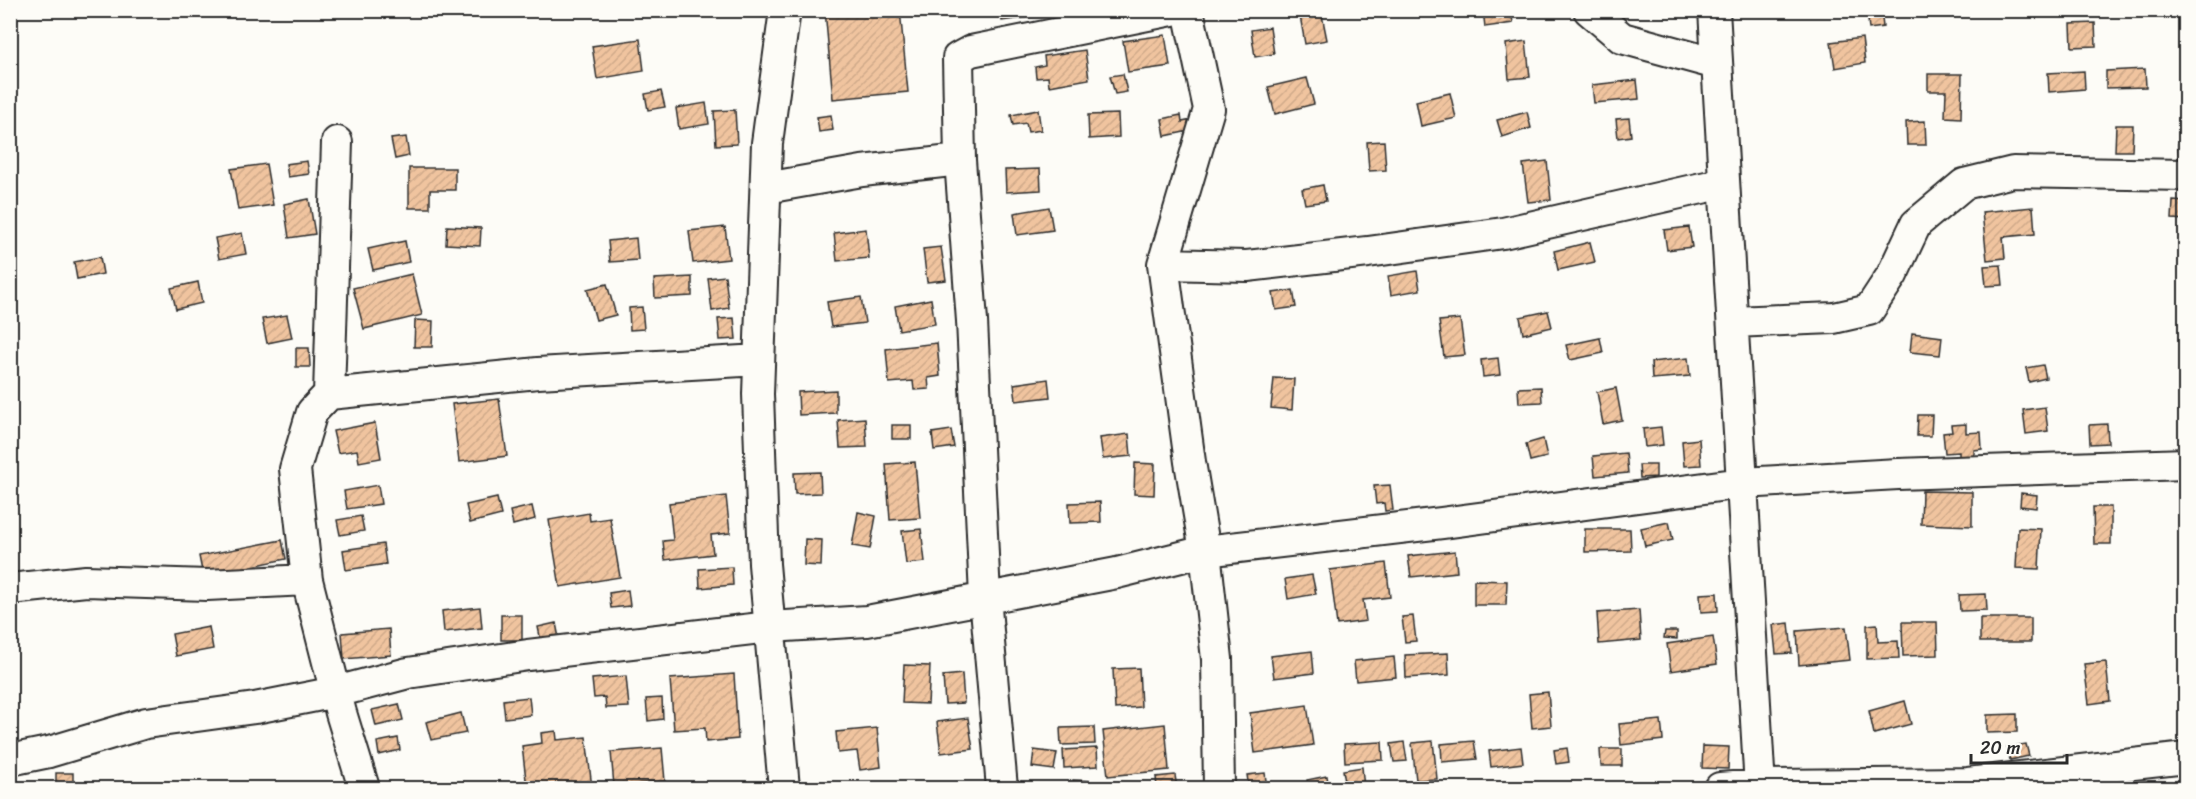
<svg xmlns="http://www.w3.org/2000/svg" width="2196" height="799" viewBox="0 0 2196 799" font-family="Sriracha,sans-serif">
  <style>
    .building { fill: url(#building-hatch); stroke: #2b2b2b; stroke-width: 1.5 }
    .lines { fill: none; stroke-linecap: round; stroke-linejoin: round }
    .minor-casing { stroke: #2b2b2b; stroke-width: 34 }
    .minor { stroke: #fdfcf7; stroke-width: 30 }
  </style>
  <defs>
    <pattern id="building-hatch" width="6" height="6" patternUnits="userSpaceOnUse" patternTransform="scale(1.5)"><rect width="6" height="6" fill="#f0c49f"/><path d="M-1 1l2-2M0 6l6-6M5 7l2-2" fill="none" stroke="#cea989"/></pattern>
  </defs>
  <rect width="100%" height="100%" fill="#fdfcf7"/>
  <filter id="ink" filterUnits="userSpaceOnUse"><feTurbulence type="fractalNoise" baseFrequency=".0167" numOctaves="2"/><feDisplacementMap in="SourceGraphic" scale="12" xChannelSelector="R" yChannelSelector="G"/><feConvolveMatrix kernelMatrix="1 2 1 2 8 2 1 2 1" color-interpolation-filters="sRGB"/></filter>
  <g filter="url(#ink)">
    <path class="building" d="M825,10H900L908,92L833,99Z
      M1001,10H1036L1037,16L1002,21Z
      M1299,10H1321L1327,40L1305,44Z
      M1483,10H1511L1513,23L1485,27Z
      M1867,10H1881L1883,27L1869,29Z
      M2095,23L2096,46L2072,47L2071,24Z
      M1270,27L1274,54L1255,57L1251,30Z
      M1165,35L1170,66L1128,72L1123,41Z
      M1862,38L1865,63L1835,68L1831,42Z
      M640,39L644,71L597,79L592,46Z
      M1526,41L1530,77L1509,79L1506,44Z
      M1085,50L1089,79L1049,86L1048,77L1036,78L1035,67L1045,65L1044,56Z
      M2145,69L2146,87L2106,88V71Z
      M2084,71L2085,89L2049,92L2048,73Z
      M1123,74L1127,92L1115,94L1110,76Z
      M1928,74H1962L1961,118L1945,117L1946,91H1928Z
      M1307,78L1314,104L1275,114L1268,87Z
      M1637,80L1639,99L1594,103L1592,85Z
      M661,91L665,107L648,110L645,94Z
      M1450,93L1456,118L1421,126L1416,101Z
      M706,103L709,124L679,129L676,108Z
      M735,110L737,144L716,145L714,111Z
      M1038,110L1041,130L1028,132L1026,123L1013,125L1011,115Z
      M1527,112L1531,128L1502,137L1497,120Z
      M1118,114L1119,137L1089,139L1088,115Z
      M831,115L833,130L819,132L817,117Z
      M1181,115L1182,122L1192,120L1194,130L1165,136L1162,119Z
      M1629,118L1631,136L1618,138L1616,119Z
      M1925,121L1926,145H1907L1906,122Z
      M2116,125H2133L2132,151H2115Z
      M406,137L409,156L395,159L391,139Z
      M1384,141L1386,170L1369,171L1367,142Z
      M2186,143V161H2179L2178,144Z
      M307,161L309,174L288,177L286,164Z
      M1547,161L1551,200L1528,202L1523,164Z
      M266,164L273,205L238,210L231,169Z
      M409,168H455V190H430V208H409Z
      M1040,169L1041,190L1006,192L1005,170Z
      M1323,185L1326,201L1305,204L1302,189Z
      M309,199L315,234L289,238L284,204Z
      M2173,201L2186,202V220L2172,219Z
      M1049,207L1053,230L1017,235L1014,213Z
      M2033,207L2035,234L2003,237L2005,258L1987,260L1982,212Z
      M447,226L481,228L480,246L446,244Z
      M725,227L729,259L693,263L689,231Z
      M1689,227L1692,247L1667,250L1664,230Z
      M866,229L869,258L837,261L834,233Z
      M242,233L246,254L219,259L215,238Z
      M636,238L638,260L610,262L608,241Z
      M405,241L409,262L373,270L368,249Z
      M1590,242L1595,262L1558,270L1554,251Z
      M941,247L946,280L927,282L923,249Z
      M100,257L103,274L77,279L74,262Z
      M2001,265L2003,285L1986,286L1984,266Z
      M1417,271L1420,290L1391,295L1388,276Z
      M412,274L422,315L364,329L353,288Z
      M725,276L729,308L712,311L708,278Z
      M692,277V296L655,298L654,279Z
      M198,282L202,303L176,309L171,288Z
      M607,284L616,315L596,320L587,289Z
      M1293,290L1296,307L1276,310L1273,293Z
      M861,297L865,323L831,327L827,302Z
      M931,299L935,324L899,330L895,306Z
      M642,307L644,329L630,330L629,308Z
      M1548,311L1552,327L1523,334L1520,317Z
      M287,315L292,338L267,343L262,319Z
      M734,318L736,339L720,340L718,319Z
      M1460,319L1465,355L1444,357L1439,321Z
      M415,320L433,321L432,347H414Z
      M1912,333L1942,337L1940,355L1910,352Z
      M1600,338L1603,353L1570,360L1566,345Z
      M937,343L940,376L928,378L929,389L914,390L913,381L889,383L886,349Z
      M296,348H309L310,367H296Z
      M1498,358L1500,375L1483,377L1481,360Z
      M1688,358L1690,376L1652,379L1651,362Z
      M2043,365L2046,378L2029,382L2026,368Z
      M1274,378L1294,379L1292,410L1271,408Z
      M1048,379L1050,397L1016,401L1014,384Z
      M1541,387L1542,402L1519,403L1518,388Z
      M1616,388L1622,420L1603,424L1597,392Z
      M836,390V413L799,415L798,392Z
      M499,399L507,456L459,462L452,404Z
      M2045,407L2048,431L2026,434L2023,410Z
      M1918,415H1932L1931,436H1917Z
      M865,418L867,447L840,448L838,420Z
      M375,423L381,458L359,462L357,450L338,453L333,431Z
      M1966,424V433L1981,432L1982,449L1974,450V458L1959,459V452L1945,453L1943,433L1952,432L1951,425Z
      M2107,424L2108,443L2090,444L2089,425Z
      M892,425H911V439H892Z
      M1661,427L1663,445L1645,447L1643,429Z
      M951,430L954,447L934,450L932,433Z
      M1129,434L1131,456L1103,459L1100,438Z
      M1543,439L1547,457L1530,461L1526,444Z
      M1699,439L1701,465L1684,466L1682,441Z
      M1626,453L1628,473L1595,476L1593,456Z
      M915,462L920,518L890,520L886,464Z
      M1135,463L1155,464L1154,495L1134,494Z
      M1639,465H1656V477L1640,478Z
      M820,472L821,493L795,494L794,473Z
      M378,485L381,504L347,509L344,491Z
      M1390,485L1393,510L1385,511L1384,503L1376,504L1374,486Z
      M1922,491L1972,492V526L1921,524Z
      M2021,493L2037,495L2036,508L2020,506Z
      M726,496L730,533L711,535L713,554L665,560L663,541L673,540L669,503Z
      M497,498L501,515L470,523L466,505Z
      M1100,502L1101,522L1070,523L1069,503Z
      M532,506L535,519L513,525L510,511Z
      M2093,507H2111V544H2094Z
      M858,512L876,516L870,549L852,546Z
      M589,513L590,521L610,518L620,577L560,587L549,520Z
      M361,516L364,531L340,535L337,520Z
      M1669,522L1673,540L1645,546L1641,528Z
      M2018,528L2041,529L2039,569L2016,568Z
      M921,529L925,562L906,564L902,531Z
      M1585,529H1630L1631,551L1585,552Z
      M805,539L822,540L821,566L804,565Z
      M282,540L286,559L203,576L199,556Z
      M383,544L386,564L346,570L343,550Z
      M1455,551L1457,572L1411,577L1408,556Z
      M1386,563L1390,597L1363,600L1366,621L1337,625L1330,570Z
      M732,567L733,585L700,588L699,569Z
      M1312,575L1316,594L1288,599L1285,579Z
      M1474,580L1507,581L1506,605H1474Z
      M628,590L630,606L611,608L609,593Z
      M1717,593L1718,611L1701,612L1700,594Z
      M1986,594L1987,610L1960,611L1959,595Z
      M480,607L482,628L444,632L442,611Z
      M1639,610L1641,640L1599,644L1597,613Z
      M501,615H522V640H501Z
      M1413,616L1416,641L1405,642L1402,617Z
      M1980,618H2031V642H1980Z
      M1902,622H1937L1938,655L1903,656Z
      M556,623L559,638L541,641L538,627Z
      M1789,623L1792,653L1776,654L1773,625Z
      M1877,624L1878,642L1898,641L1899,658L1867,659V625Z
      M209,627L213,649L176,656L172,634Z
      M1846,627L1850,660L1799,665L1797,631Z
      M389,629L391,655L344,659L342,633Z
      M1665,631H1677V639L1664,638Z
      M1713,637L1717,664L1671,671L1667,644Z
      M1312,651L1314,673L1274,678L1271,656Z
      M1448,653L1449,675L1406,678L1405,655Z
      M1394,657L1396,677L1356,681L1354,661Z
      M2106,662L2110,701L2089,704L2084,664Z
      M904,665L930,666L928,704L902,703Z
      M1139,668L1141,707L1115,709L1113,669Z
      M734,674L738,739L706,742L705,728L674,730L670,679Z
      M962,674L964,703L945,704L943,676Z
      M626,676L629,707L606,708L605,697L594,698L592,679Z
      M1548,692L1551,726L1532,728L1529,694Z
      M529,697L531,715L505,718L503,700Z
      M662,698L663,719L648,721L646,699Z
      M1905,701L1911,724L1874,734L1869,711Z
      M399,704L403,720L376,726L372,710Z
      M1307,705L1313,745L1255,753L1250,713Z
      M461,713L466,733L431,740L426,722Z
      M2017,714V732L1987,733V715Z
      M968,718L973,749L941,753L937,722Z
      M1661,720L1663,740L1621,745L1619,724Z
      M1165,724L1169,770L1108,776L1103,731Z
      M1094,727L1095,744L1061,745L1060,728Z
      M877,728L881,767L860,770L857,751L838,753L836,732Z
      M556,731L557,740L586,737L592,788H527L522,746L542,743L541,733Z
      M398,738L400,750L379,755L377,742Z
      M1433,741L1437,779L1416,780L1412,743Z
      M1474,741L1477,759L1442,762L1441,744Z
      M1382,742L1383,760L1345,762L1344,744Z
      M1404,742L1407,761L1394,762L1391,744Z
      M2026,744L2029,756L2010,760L2007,747Z
      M1703,746L1729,747L1728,769L1702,768Z
      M1521,747L1523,763L1491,767L1489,751Z
      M662,748L665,781L614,786L611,752Z
      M1097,748L1098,766L1064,768L1063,750Z
      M1567,748L1569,762L1556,764L1554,750Z
      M1600,749H1622V766H1601Z
      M1034,750L1057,753L1054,770L1032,767Z
      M1362,767L1364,788H1346L1343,770Z
      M56,773H73V788H56Z
      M1265,773L1267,788H1249L1247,775Z
      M1175,775L1177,788H1157L1156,777Z
      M1327,776L1329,788H1309L1307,780Z
      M1073,780L1094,781V788H1073Z"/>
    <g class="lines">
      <g class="minor-casing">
        <path id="minor" d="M1188,10L1209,109L1163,264L1190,462L1205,551L1217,659L1219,788
          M1589,10L1622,38L1717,64
          M1714,10L1760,788
          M337,142L329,394L312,412L295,469L307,580L341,713L364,788
          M766,188L862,171L960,160
          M1163,264L1247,266L1368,252L1503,233L1724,183
          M1733,322L1834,318L1869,310L1892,275L1916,224L1964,184L2013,172L2186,175
          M329,394L538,373L759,360
          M10,589L86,581L207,585L307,580
          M10,760L49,752L146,723L255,708L336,692L408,673L528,655L770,627L867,621L1117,573L1205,551L1442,523L1742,483L1898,474L2186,464
          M784,788L764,564L758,394L767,143L785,10
          M1002,788L985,597L972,321L960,160L958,58L971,51L1172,10
          M1720,788L1759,785L1968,783L2186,758"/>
      </g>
      <use href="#minor" class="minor"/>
    </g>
  </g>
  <rect width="2196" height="799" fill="none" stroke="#fdfcf7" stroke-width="36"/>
  <rect x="18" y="18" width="2160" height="763" fill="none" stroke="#2b2b2b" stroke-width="2" filter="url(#ink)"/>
  <path d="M1971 754v9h96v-9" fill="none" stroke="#2b2b2b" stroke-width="3"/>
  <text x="1980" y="754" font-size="18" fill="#2b2b2b" stroke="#fdfcf7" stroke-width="4.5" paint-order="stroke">20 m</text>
</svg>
